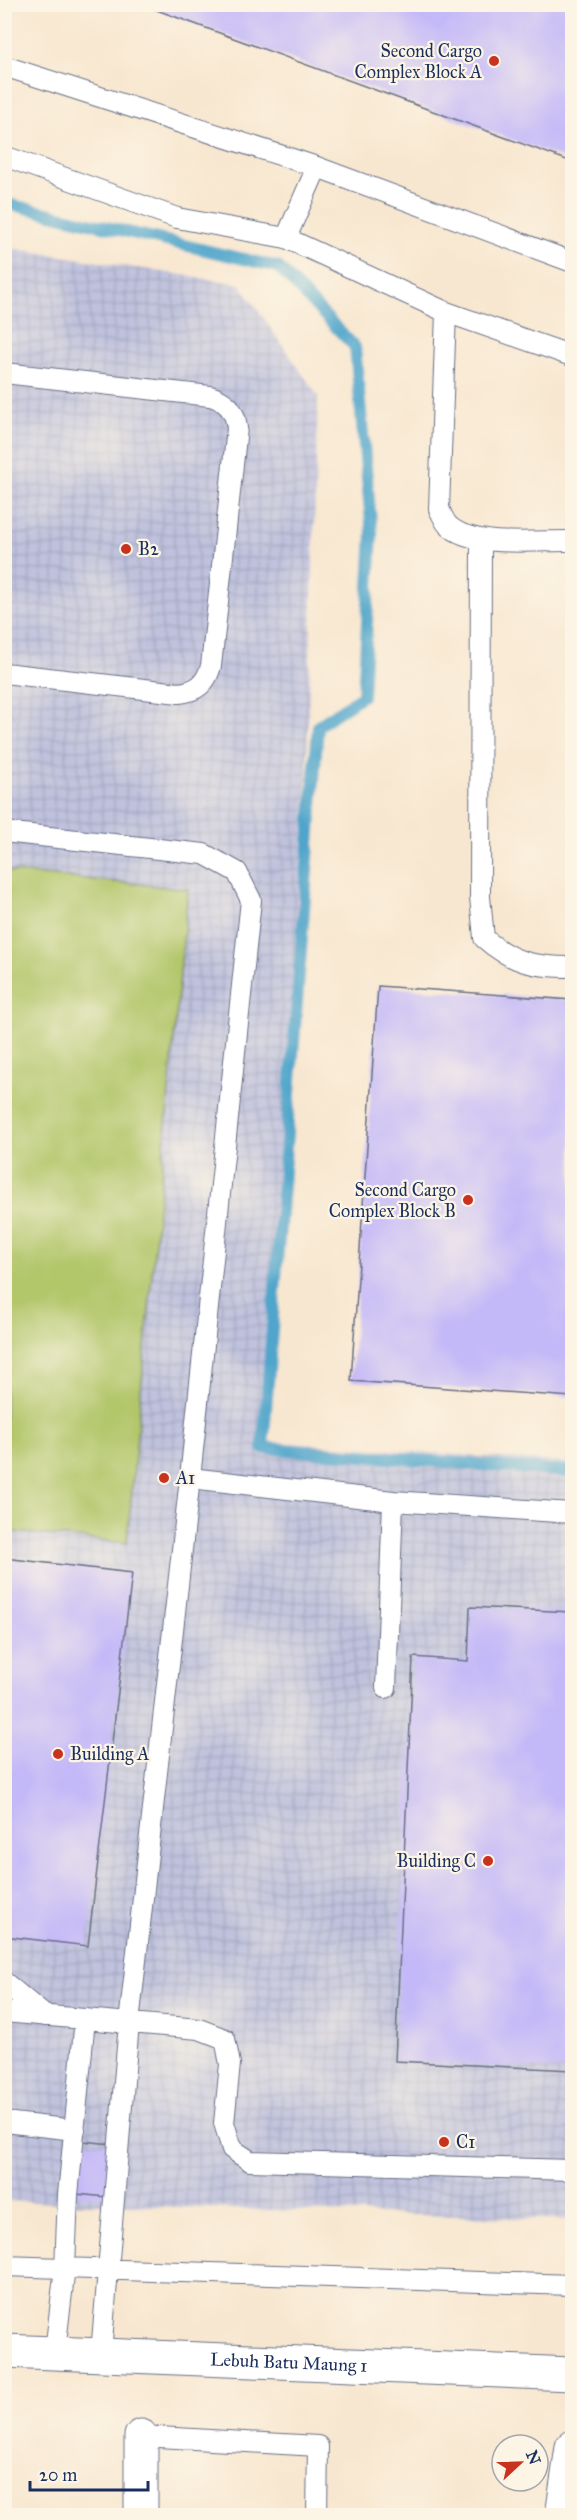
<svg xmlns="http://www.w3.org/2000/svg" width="577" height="2520" viewBox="0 0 577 2520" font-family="'IM FELL Great Primer',serif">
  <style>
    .industrial { fill: url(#industrial-grid) }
    .green { fill: #b2c66b; stroke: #667a64; stroke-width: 1.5 }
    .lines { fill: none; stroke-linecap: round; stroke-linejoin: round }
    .stream { stroke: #4fa5cb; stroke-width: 12 }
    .building { fill: #c3b8f8 }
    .lane-casing { stroke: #686f86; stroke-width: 22 }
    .street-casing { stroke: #686f86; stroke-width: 35 }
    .lane { stroke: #fff; stroke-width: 20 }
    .street { stroke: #fff; stroke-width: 33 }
    .poi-dot { fill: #c8321e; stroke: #fcf5e5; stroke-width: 2 }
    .labels { text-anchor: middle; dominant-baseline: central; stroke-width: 4.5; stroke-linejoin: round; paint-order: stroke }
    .poi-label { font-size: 18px; fill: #1b2f5e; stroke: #fcf5e5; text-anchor: start }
    .street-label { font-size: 18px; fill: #1b2f5e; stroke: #fcf5e5 }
  </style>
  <defs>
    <pattern id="industrial-grid" width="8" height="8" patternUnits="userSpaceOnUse" patternTransform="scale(1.5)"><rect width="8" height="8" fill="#c0c2dd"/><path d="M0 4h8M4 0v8" fill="none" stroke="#a4a7c0"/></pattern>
  </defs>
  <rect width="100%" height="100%" fill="#fcf5e5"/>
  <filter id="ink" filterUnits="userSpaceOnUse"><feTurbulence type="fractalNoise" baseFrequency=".0167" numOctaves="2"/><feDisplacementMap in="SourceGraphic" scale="12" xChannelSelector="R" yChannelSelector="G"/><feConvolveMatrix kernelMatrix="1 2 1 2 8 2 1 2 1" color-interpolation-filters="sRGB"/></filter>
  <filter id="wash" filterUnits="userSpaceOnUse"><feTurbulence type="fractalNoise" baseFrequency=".008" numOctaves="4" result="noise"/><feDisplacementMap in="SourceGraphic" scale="24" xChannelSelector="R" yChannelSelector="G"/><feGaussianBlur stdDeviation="1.35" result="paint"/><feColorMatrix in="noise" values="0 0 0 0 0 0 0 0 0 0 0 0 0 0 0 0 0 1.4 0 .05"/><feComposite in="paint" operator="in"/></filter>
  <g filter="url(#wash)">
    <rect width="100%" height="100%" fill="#f8e7d0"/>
    <path class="industrial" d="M4,247L240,284L318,396L306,791L263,1441L572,1463V2220L5,2201Z"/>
    <path class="green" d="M4,871L188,889L127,1543L5,1531Z"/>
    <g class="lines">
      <path class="stream" d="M4,203L278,267L355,347L372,533L363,695L318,726L263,1448L572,1472"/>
    </g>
    <g id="blocks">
      <path class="building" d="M143,4H572V162L143,5Z
        M378,986L572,1000V1397L351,1381Z
        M4,1558L132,1573L88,1946L4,1936Z
        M470,1607L572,1612V2070L395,2061L413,1657L468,1661Z
        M82,2141L112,2144L107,2197L76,2194Z"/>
    </g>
  </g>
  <g filter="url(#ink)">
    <use href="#blocks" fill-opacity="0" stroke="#686f86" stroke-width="1.5"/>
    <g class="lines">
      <g class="lane-casing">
        <path id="lane" d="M4,66L317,167L572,262
          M4,156L177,218L286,238L446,312L572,356
          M286,238L317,167
          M446,312L439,509C442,514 444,521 448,525C472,549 540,540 572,541
          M4,373L210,396C227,401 235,410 237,428L211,666C206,684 197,691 179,693L4,673
          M481,540L480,897L484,938C512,963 535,967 572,967
          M4,832L204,854L237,872L251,900L190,1478L129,2023L101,2353
          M190,1478L393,1501L572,1513
          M386,1688L393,1501
          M4,1982L45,2016
          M4,2012L199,2029L225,2039L230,2064L224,2123L232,2149L250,2161L572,2170
          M4,2122L75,2130
          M4,2266L572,2285
          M55,2351L65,2268L68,2195L85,2019
          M141,2436L318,2446L317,2516"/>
      </g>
      <g class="street-casing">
        <g id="street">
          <path id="s1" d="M4,2351L572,2374"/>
          <path d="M141,2516V2436"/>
          <path d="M562,2516L572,2447"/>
        </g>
      </g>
      <use href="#lane" class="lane"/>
      <use href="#street" class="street"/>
    </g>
  </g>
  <g class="poi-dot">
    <circle cx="494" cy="61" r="6"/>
    <circle cx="126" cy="549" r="6"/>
    <circle cx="468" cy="1200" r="6"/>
    <circle cx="164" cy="1478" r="6"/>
    <circle cx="58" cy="1754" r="6"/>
    <circle cx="488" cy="1861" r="6"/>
    <circle cx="444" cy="2142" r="6"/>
  </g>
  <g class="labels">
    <g class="poi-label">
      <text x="482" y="51" text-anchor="end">Second Cargo<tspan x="482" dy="21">Complex Block A</tspan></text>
      <text x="138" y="549">B2</text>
      <text x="456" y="1190" text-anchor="end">Second Cargo<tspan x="456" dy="21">Complex Block B</tspan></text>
      <text x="176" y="1478">A1</text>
      <text x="70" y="1754">Building A</text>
      <text x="476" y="1861" text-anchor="end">Building C</text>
      <text x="456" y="2142">C1</text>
    </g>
    <g class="street-label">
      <text stroke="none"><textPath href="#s1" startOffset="285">Lebuh Batu Maung 1</textPath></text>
    </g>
  </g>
  <rect width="577" height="2520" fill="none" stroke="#fcf5e5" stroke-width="24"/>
  <g transform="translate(520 2463) rotate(68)"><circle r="28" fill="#fcf5e5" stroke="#a2a6af" stroke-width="1.5"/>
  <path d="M0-4.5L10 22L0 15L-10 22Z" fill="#c8321e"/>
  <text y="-9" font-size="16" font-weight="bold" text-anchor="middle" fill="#1b2f5e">N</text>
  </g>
  <path d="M30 2481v9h118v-9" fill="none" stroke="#1b2f5e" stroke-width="3"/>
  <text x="39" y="2481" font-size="18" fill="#1b2f5e" stroke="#fcf5e5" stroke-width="4.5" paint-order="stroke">20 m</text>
</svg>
